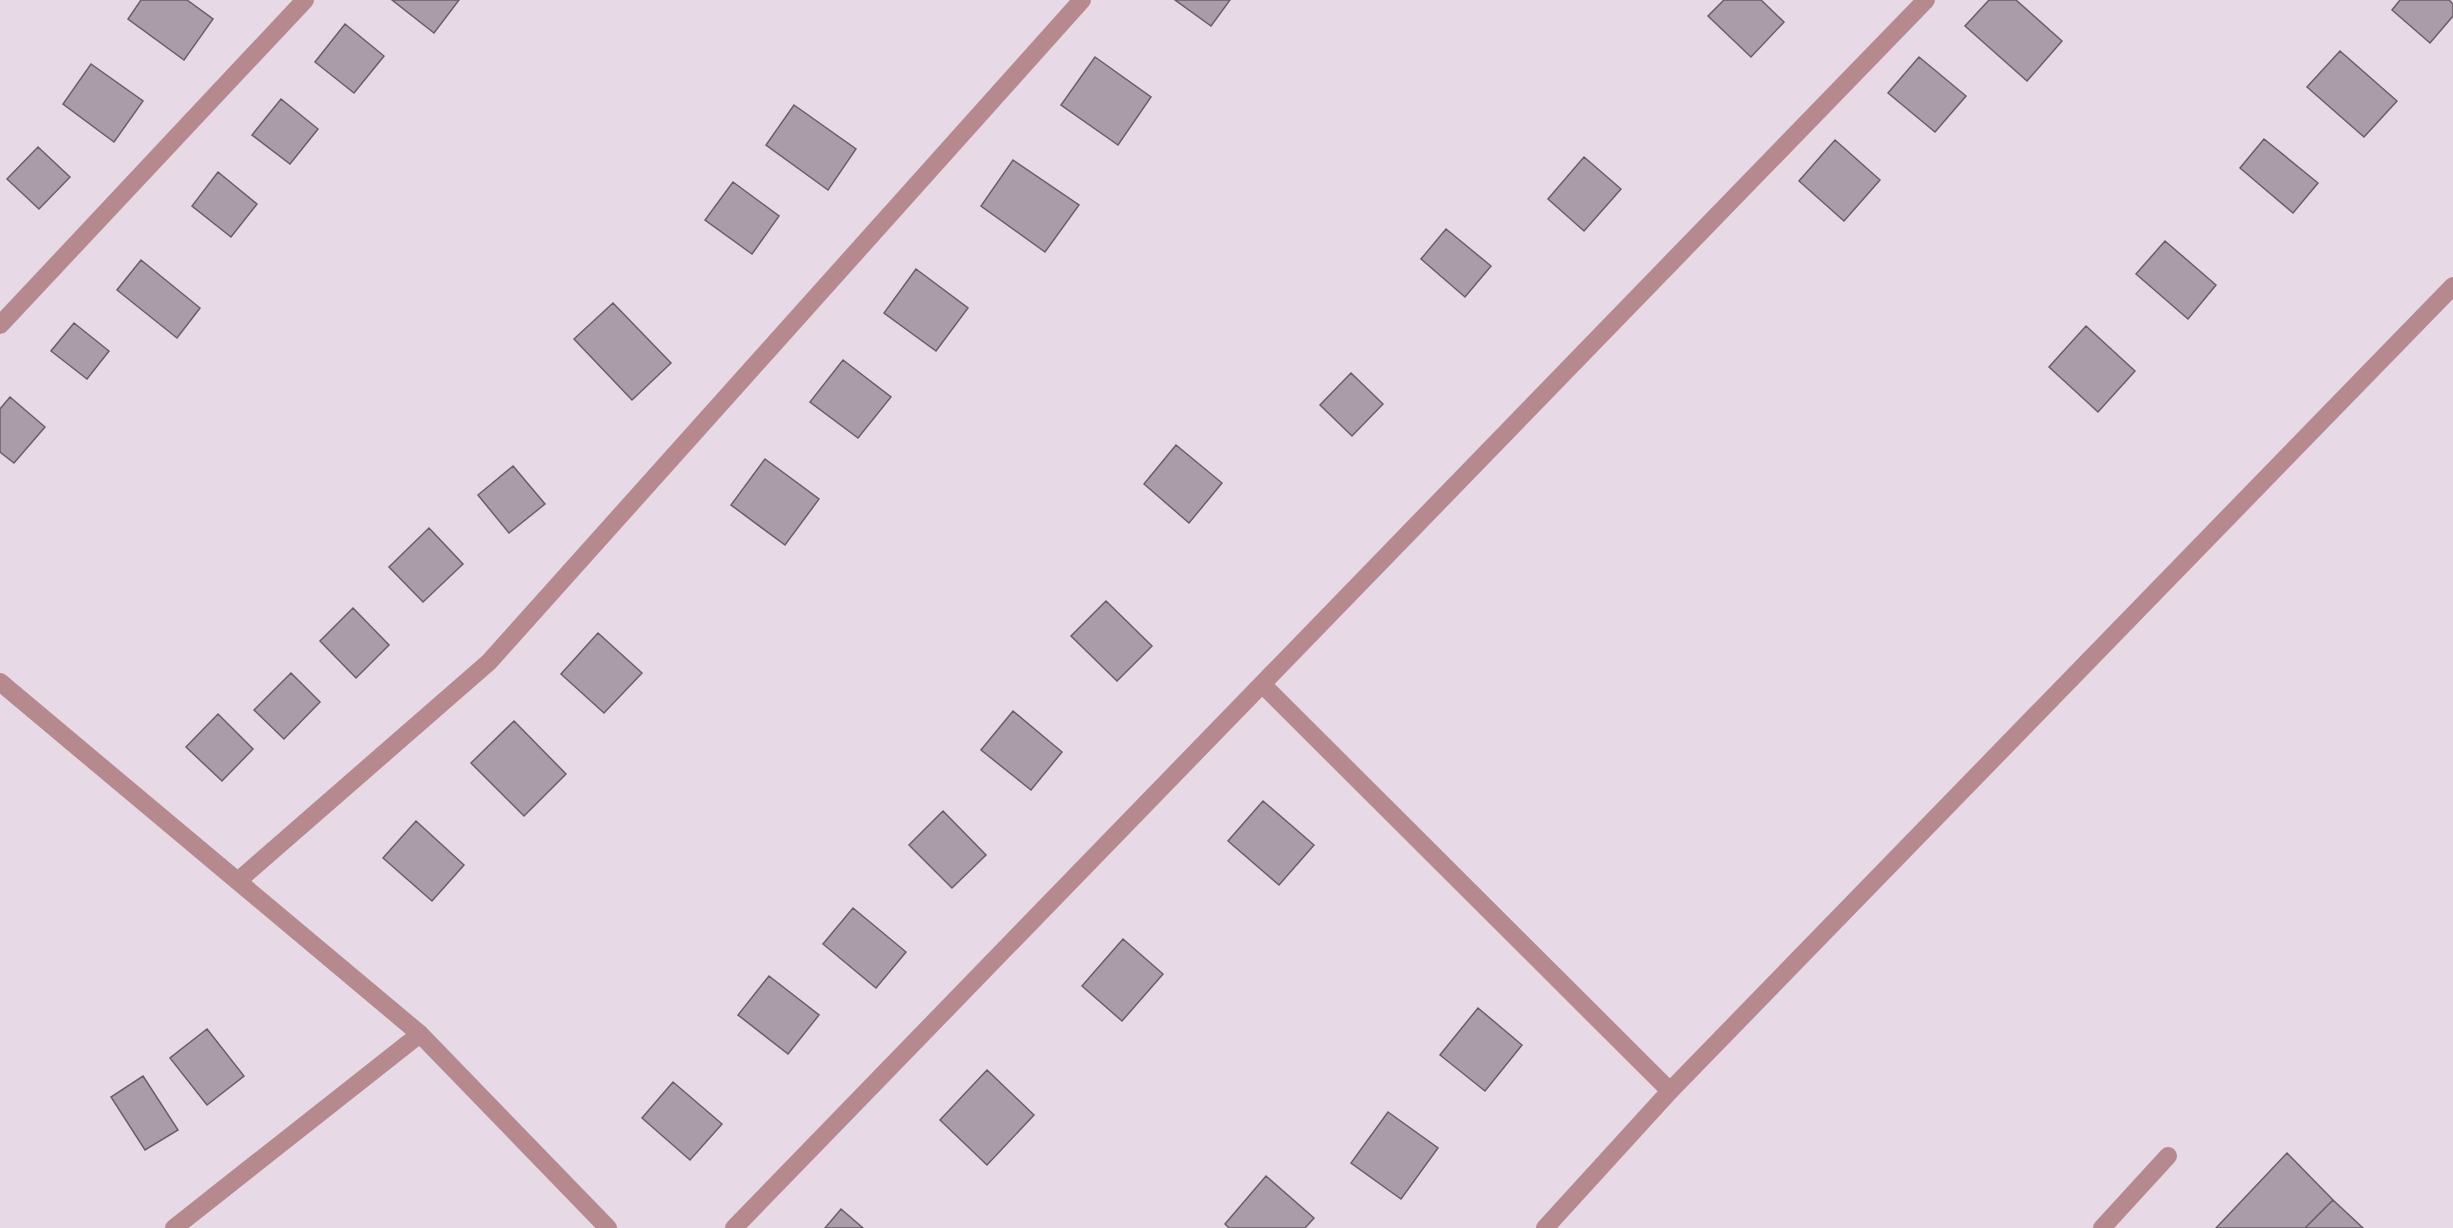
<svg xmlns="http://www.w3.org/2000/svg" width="2453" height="1228" viewBox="0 0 2453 1228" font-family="'Open Sans',sans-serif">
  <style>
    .building { fill: #aa9ca8; stroke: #6b5e69; stroke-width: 1.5 }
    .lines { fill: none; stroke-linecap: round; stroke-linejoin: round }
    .minor { stroke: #b6898f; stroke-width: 18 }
  </style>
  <rect width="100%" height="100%" fill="#e7d9e5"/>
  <path class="building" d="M141,0H187L213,19L184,60L128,19Z
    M392,0H459L434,33Z
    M1175,0H1230L1211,26Z
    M1724,0H1761L1784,22L1751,57L1708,16Z
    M1989,0H2016L2062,41L2027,81L1965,26Z
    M2400,0H2449L2453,4V16L2430,43L2392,10Z
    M345,24L384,56L354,93L315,62Z
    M2340,51L2397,101L2364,137L2307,87Z
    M1095,57L1151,97L1118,145L1061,105Z
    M1919,57L1966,96L1935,132L1888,93Z
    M91,64L143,101L114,142L63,104Z
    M281,99L318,129L290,164L252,135Z
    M794,105L856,149L828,190L766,145Z
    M2264,139L2318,183L2293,213L2240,168Z
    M1835,140L1880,180L1844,221L1799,181Z
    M38,147L70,177L39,209L7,179Z
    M1584,157L1621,189L1584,231L1548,199Z
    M1013,160L1079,205L1045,252L981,206Z
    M218,172L257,204L231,237L192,206Z
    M733,182L779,216L752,254L705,220Z
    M1446,229L1491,266L1465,297L1421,259Z
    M2165,241L2216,285L2188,319L2136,274Z
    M141,260L200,308L177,338L117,290Z
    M916,269L968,308L936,351L884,313Z
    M613,303L671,363L632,400L574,339Z
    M74,323L109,351L87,379L51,351Z
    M2086,326L2135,371L2098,412L2049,367Z
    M843,360L891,397L858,438L810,402Z
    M1351,373L1383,404L1352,436L1320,405Z
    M10,397L45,427L14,463L0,452V409Z
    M1176,445L1222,483L1189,523L1144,484Z
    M765,459L819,499L785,545L731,505Z
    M513,466L545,504L509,533L478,495Z
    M429,528L463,564L423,602L389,567Z
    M1106,601L1152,646L1117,681L1071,636Z
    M353,608L389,645L356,678L320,641Z
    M598,633L642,673L604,713L561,674Z
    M291,673L320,702L284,739L254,710Z
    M1013,711L1062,752L1031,790L981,750Z
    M218,714L253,749L222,781L186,747Z
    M514,721L566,774L524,816L471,763Z
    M1263,801L1314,845L1279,885L1228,841Z
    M943,811L986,855L952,888L909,845Z
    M416,821L464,865L432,901L383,858Z
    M853,908L906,952L876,988L823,944Z
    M1123,939L1163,974L1122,1021L1082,986Z
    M769,976L819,1015L788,1054L738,1015Z
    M1478,1008L1522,1045L1485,1091L1440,1055Z
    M207,1029L244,1076L207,1105L170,1058Z
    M987,1070L1034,1115L987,1165L940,1120Z
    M143,1076L178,1130L145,1150L111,1097Z
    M673,1082L722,1124L690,1160L642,1118Z
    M1388,1112L1438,1148L1401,1199L1351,1163Z
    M2287,1153L2333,1200L2305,1228H2216Z
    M1266,1176L1314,1218L1305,1228H1229L1225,1224Z
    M2333,1200L2363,1228H2305Z
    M841,1209L863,1228H825Z"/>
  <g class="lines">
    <path class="minor" d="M0,325L305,0
      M0,682L420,1034L608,1228
      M1262,684L1670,1091
      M239,880L489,662L1082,0
      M174,1228L420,1034
      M734,1228L1926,0
      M1545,1228L1670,1091L2453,286
      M2102,1228L2168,1156"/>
  </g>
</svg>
